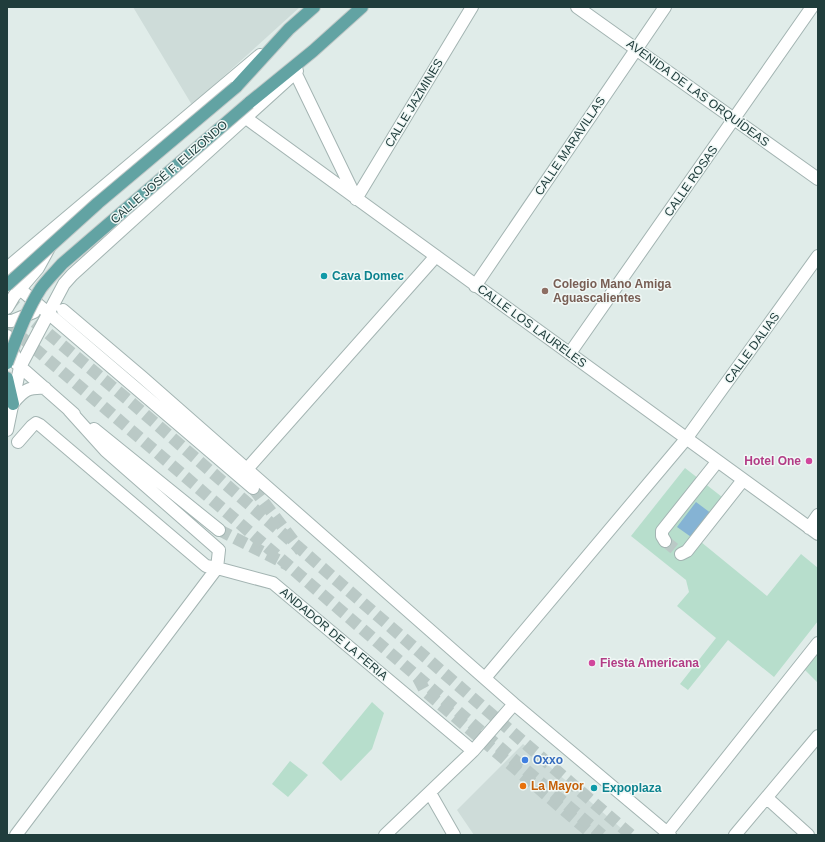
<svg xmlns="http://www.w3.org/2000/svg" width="825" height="842" viewBox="0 0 825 842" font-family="Helvetica,sans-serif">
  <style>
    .built { fill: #cedcd9 }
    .green { fill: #b7decc }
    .water { fill: #85b3d4 }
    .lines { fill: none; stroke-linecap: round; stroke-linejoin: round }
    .minor-tunnel { stroke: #bac9c6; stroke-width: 12; stroke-dasharray: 12 6; stroke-linecap: butt }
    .major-tunnel { stroke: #bac9c6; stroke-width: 12; stroke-dasharray: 12 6; stroke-linecap: butt }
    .minor-casing { stroke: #a3b4b2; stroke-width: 14 }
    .major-casing { stroke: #c1c9c8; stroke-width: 14 }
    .minor { stroke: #fff; stroke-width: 12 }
    .major { stroke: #62a3a3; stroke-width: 12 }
    .major-bridge-casing { stroke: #c1c9c8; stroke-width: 14; stroke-linecap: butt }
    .major-bridge { stroke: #62a3a3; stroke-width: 12 }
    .culture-dot { fill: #0f9aa8; stroke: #f0f8f6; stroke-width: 1.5 }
    .education-dot { fill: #8d6e63; stroke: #f0f8f6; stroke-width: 1.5 }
    .hotel-dot { fill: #d1479c; stroke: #f0f8f6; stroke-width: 1.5 }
    .shop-dot { fill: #3f7fe0; stroke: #f0f8f6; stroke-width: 1.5 }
    .food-dot { fill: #e8710a; stroke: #f0f8f6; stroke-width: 1.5 }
    .labels { text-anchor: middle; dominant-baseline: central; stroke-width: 3; stroke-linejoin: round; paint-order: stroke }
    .street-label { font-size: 12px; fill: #203d3c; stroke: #f0f8f6 }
    .culture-label { font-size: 12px; font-weight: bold; fill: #0d838f; stroke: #f0f8f6; text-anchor: start }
    .education-label { font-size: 12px; font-weight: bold; fill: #785e54; stroke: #f0f8f6; text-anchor: start }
    .hotel-label { font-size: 12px; font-weight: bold; fill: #b23c85; stroke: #f0f8f6; text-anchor: end }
    .shop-label { font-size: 12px; font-weight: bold; fill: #366cbe; stroke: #f0f8f6; text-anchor: start }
    .food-label { font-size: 12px; font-weight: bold; fill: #c56008; stroke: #f0f8f6; text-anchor: start }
  </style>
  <rect width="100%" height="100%" fill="#e0ece9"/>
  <path class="built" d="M133,7H300L192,105Z
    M523,744L542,760L629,835H474L457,810Z"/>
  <path class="green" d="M685,468L731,504L701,542L767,596L801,554L818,568V621L774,677L728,640L688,690L680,684L716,638L677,606L689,592L686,580L631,536Z
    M818,649V683L803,668Z
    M372,702L384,713L372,749L341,781L322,763Z
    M290,761L308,775L288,797L272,784Z"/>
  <path class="water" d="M696,502L712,514L694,539L677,527Z"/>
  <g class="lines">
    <path class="minor-tunnel" d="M253,488L301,551
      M219,530L288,565
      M665,541L681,554
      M418,678L425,691L593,835"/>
    <path class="major-tunnel" d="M7,299L133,404L631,835
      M7,325C206,493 403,665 602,835"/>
    <g class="minor-casing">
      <path id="minor" d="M577,7L818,179
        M295,72L356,198
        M246,118L818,534
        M356,199L472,7
        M7,268L260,55
        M7,278L253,488
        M475,286L665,7
        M7,308L14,296L38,268L50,246
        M63,310L142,377L514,704L670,835
        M7,321H12L34,312
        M7,336L15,357
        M570,353L812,7
        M16,363L74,414
        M13,403C24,390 28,387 45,388
        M94,429L219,530
        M7,430L20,367L64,284L72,275L297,71
        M18,442L32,426L36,423L40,425L206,566L217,568L273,583L473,751
        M247,469L436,256
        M809,528L818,515
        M665,541L662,536V531L717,462
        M681,554L687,551L743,480
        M485,678L686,439L818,256
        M430,793L454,835
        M767,798L808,835
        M667,833L818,643
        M16,835L217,568L219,550L106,451L69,410
        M385,835L473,751L514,704
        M735,835L818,736"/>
    </g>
    <g class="major-casing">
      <path id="major" d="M236,87L289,29L314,7
        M249,103L313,51L362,7
        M7,378L13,404"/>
    </g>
    <use href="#minor" class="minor"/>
    <use href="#major" class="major"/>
    <g class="major-bridge-casing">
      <path id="major-bridge" d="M7,285L98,203L236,87
        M7,363C17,337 26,311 41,288C47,280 55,272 62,264L249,103"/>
    </g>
    <use href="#major-bridge" class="major-bridge"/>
  </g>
  <g class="culture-dot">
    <circle cx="324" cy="276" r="4"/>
    <circle cx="594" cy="788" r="4"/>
  </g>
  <circle class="education-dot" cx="545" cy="291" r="4"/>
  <g class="hotel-dot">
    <circle cx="809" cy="461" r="4"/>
    <circle cx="592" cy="663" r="4"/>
  </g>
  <circle class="shop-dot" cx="525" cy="760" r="4"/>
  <circle class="food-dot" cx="523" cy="786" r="4"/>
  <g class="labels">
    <g class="street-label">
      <text transform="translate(698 93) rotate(36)">AVENIDA DE LAS ORQUÍDEAS</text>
      <text transform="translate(414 103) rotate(-59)">CALLE JAZMINES</text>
      <text transform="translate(570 146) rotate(-56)">CALLE MARAVILLAS</text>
      <text transform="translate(169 172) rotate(-41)">CALLE JOSÉ F. ELIZONDO</text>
      <text transform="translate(691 181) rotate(-55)">CALLE ROSAS</text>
      <text transform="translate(532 326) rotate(36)">CALLE LOS LAURELES</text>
      <text transform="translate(752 348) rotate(-54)">CALLE DALIAS</text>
      <text transform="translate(334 634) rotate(40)">ANDADOR DE LA FERIA</text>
    </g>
    <g class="culture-label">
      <text x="332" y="276">Cava Domec</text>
      <text x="602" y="788">Expoplaza</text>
    </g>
    <g class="education-label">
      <text x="553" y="284">Colegio Mano Amiga<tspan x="553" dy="14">Aguascalientes</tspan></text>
    </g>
    <g class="hotel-label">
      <text x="801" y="461">Hotel One</text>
      <text x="600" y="663" text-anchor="start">Fiesta Americana</text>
    </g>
    <g class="shop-label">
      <text x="533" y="760">Oxxo</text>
    </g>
    <g class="food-label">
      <text x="531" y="786">La Mayor</text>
    </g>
  </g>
  <rect width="825" height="842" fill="none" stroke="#203d3c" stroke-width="16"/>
</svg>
